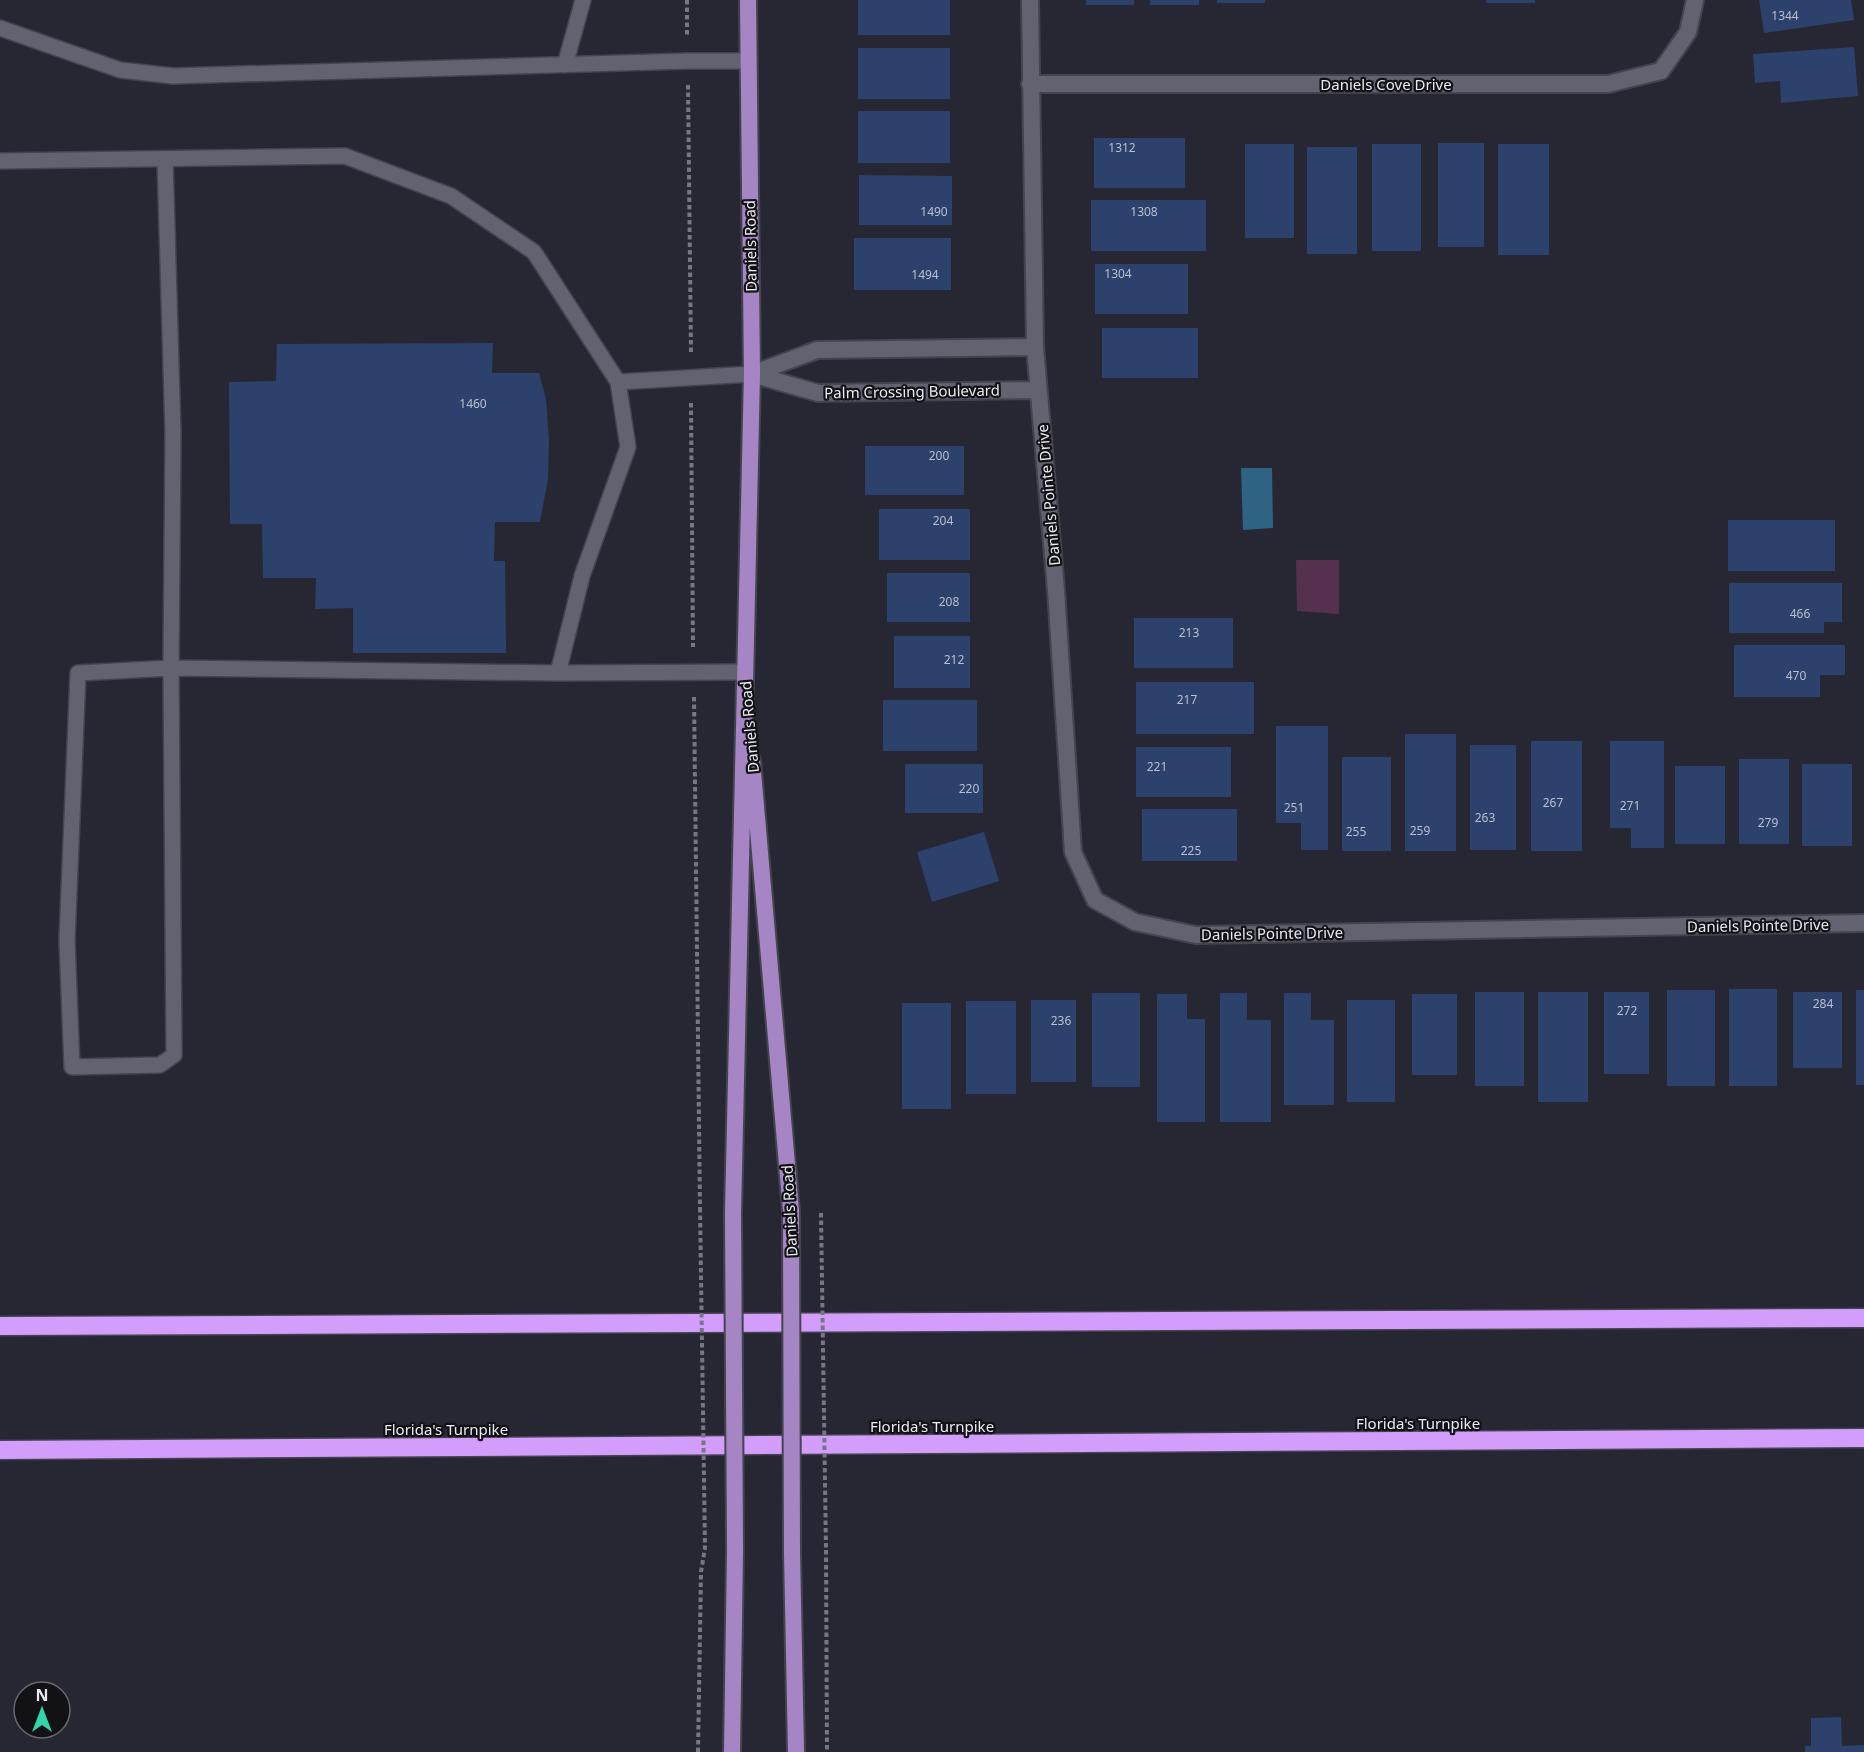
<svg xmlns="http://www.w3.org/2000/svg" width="1864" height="1752" viewBox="0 0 1864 1752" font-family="'Noto Sans',sans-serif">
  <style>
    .green { fill: #55314f }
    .water { fill: #2f6384 }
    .building { fill: #2c416b }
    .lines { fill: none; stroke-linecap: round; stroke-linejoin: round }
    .service-casing { stroke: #44444f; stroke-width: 18 }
    .minor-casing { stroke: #44444f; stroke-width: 20 }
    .primary-casing { stroke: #44444f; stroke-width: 20 }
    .motorway-casing { stroke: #44444f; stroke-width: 21 }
    .path { stroke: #777782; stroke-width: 4; stroke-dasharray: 4.5 3; stroke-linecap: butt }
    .service { stroke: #626271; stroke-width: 15 }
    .minor { stroke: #626271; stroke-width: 16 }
    .primary { stroke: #a685c4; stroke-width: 16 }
    .motorway { stroke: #d39dfc; stroke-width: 18 }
    .primary-bridge-casing { stroke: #44444f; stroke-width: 20; stroke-linecap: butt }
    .path-bridge { stroke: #777782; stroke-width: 4; stroke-dasharray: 4.5 3; stroke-linecap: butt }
    .primary-bridge { stroke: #a685c4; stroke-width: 16 }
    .labels { text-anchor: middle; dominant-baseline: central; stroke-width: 4.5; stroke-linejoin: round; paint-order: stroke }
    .number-label { font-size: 12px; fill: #babfd0 }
    .street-label { font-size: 15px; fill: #e9e9f2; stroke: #111116 }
  </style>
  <rect width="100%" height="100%" fill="#272734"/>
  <path class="green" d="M1296,560H1339V614L1297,611Z"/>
  <path class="water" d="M1241,468H1272L1273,528L1243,530Z"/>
  <path class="building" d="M858,0H950V35H858Z
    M1086,0H1134V5H1086Z
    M1150,0H1199V5H1150Z
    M1217,0H1265V3H1217Z
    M1486,0H1535V3H1486Z
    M1759,0H1851L1854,20L1764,33Z
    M1854,47L1858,96L1781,103L1780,81L1755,83L1753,54Z
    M858,48H950V99H858Z
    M858,111H950V163H858Z
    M1094,138H1185V188H1094Z
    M1438,143H1484V247H1438Z
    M1245,144H1294V238H1245Z
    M1372,144H1421V251H1372Z
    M1498,144H1549V255H1498Z
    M1307,147H1357V254H1307Z
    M859,175L952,176V225H859Z
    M1091,200H1206V251H1091Z
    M854,238H951V290H854Z
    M1095,264H1188V314H1095Z
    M1102,328H1198V378H1102Z
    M493,343L492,373H539L546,399L549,441L548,479L540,522H495L494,561H505L506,653H353V608L315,609L316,578H263L262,524H230L229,382L276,381L277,344Z
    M865,446H964V495H865Z
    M879,509H970V560H879Z
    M1728,520H1835V571H1728Z
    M887,573H970V622H887Z
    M1729,583H1842V622H1824V633H1729Z
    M1134,618H1233V668H1134Z
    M894,636H970V688H894Z
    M1734,645H1845V675H1820V697H1734Z
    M1136,682H1254V734H1136Z
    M883,700H977V751H883Z
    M1276,726H1328V850H1301V823H1276Z
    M1405,734H1456V851H1405Z
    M1531,741H1582V851H1531Z
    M1610,741H1664V848H1631V828H1610Z
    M1470,745H1516V850H1470Z
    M1136,747H1231V797H1136Z
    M1342,757H1391V851H1342Z
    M1739,759H1789V844H1739Z
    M905,764H983V813H905Z
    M1802,764H1852V846H1802Z
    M1675,766H1725V844H1675Z
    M1142,809H1237V861H1142Z
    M984,832L999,881L932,902L917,852Z
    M1729,989H1777V1086H1729Z
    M1667,990H1715V1086H1667Z
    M1856,990H1864V1085H1856Z
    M1475,992H1524V1086H1475Z
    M1538,992H1588V1102H1538Z
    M1604,992H1649V1074H1604Z
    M1793,992H1842V1068H1793Z
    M1092,993H1140V1087H1092Z
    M1220,993H1247V1020H1271V1122H1220Z
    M1284,993H1311V1020H1334V1105H1284Z
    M1157,994H1187V1019H1205V1122H1157Z
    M1412,994H1457V1075H1412Z
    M1031,1000H1076V1082H1031Z
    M1347,1000H1395V1102H1347Z
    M966,1001H1016V1094H966Z
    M902,1003H951V1109H902Z
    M1841,1717L1842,1746L1864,1745V1752H1805V1746H1811V1718Z"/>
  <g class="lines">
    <g class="service-casing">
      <path id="service" d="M0,28L120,70L173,76L688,61H748
        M565,65L583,0
        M165,159L173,434L171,668L558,673L744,672
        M0,161L345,156L451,196L534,252L618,382L752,374
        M171,668L174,1055L160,1065L72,1067L67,940L78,673Z
        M558,673L582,576L628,447L618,382"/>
    </g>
    <g class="minor-casing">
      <path id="minor" d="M1030,0L1035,347L1056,590L1073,852L1095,900L1135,922L1196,935L1864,923
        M1030,84H1608L1661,71L1688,32L1695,0
        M752,374L818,393L1038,390
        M752,374L817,350L1035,347"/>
    </g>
    <g class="primary-casing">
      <path id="primary" d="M752,760L791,1211
        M733,1213L752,374L748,0
        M792,1553L796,1752
        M732,1752L735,1551"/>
    </g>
    <g class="motorway-casing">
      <path id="motorway" d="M0,1326L1864,1318
        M0,1450L1864,1438"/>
    </g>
    <path class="path" d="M687,0V35
      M688,85L691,353
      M691,403L693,647
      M694,697L700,1208
      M826,1550L827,1752
      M698,1752L701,1572L705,1548"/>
    <use href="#service" class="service"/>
    <use href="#minor" class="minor"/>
    <use href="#primary" class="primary"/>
    <use href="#motorway" class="motorway"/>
    <g class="primary-bridge-casing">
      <path id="primary-bridge" d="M791,1211L792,1553
        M733,1213L735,1551"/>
    </g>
    <path class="path-bridge" d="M700,1208L705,1548
      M821,1213L826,1550"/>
    <use href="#primary-bridge" class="primary-bridge"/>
  </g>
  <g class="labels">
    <g class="number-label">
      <text x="1785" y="15">1344</text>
      <text x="1122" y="147">1312</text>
      <text x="934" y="211">1490</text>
      <text x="1144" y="211">1308</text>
      <text x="1118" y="273">1304</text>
      <text x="925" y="274">1494</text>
      <text x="473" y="403">1460</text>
      <text x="939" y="455">200</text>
      <text x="943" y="520">204</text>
      <text x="949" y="601">208</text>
      <text x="1800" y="613">466</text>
      <text x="1189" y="632">213</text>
      <text x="954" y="659">212</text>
      <text x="1796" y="675">470</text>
      <text x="1187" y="699">217</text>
      <text x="1157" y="766">221</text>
      <text x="969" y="788">220</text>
      <text x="1553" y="802">267</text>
      <text x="1630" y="805">271</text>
      <text x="1294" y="807">251</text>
      <text x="1485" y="817">263</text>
      <text x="1768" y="822">279</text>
      <text x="1420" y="830">259</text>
      <text x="1356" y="831">255</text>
      <text x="1191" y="850">225</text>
      <text x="1823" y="1003">284</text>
      <text x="1627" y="1010">272</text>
      <text x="1061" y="1020">236</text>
    </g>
    <g class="street-label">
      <text x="1386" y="84">Daniels Cove Drive</text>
      <text transform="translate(750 246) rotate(-91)">Daniels Road</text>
      <text transform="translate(912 391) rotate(-1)">Palm Crossing Boulevard</text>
      <text transform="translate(1048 495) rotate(-95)">Daniels Pointe Drive</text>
      <text transform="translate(749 727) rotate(-95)">Daniels Road</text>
      <text transform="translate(1758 925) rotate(-1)">Daniels Pointe Drive</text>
      <text transform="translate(1272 933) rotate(-1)">Daniels Pointe Drive</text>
      <text transform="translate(789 1211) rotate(-93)">Daniels Road</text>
      <text x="1418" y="1423">Florida's Turnpike</text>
      <text x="932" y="1426">Florida's Turnpike</text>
      <text x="446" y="1429">Florida's Turnpike</text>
    </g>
  </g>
  <g transform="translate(42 1710)"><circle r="28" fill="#111116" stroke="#67676e" stroke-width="1.5"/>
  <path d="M0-4.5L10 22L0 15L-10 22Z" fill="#32d4a9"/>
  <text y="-9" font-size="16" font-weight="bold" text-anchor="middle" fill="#e9e9f2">N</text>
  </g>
</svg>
